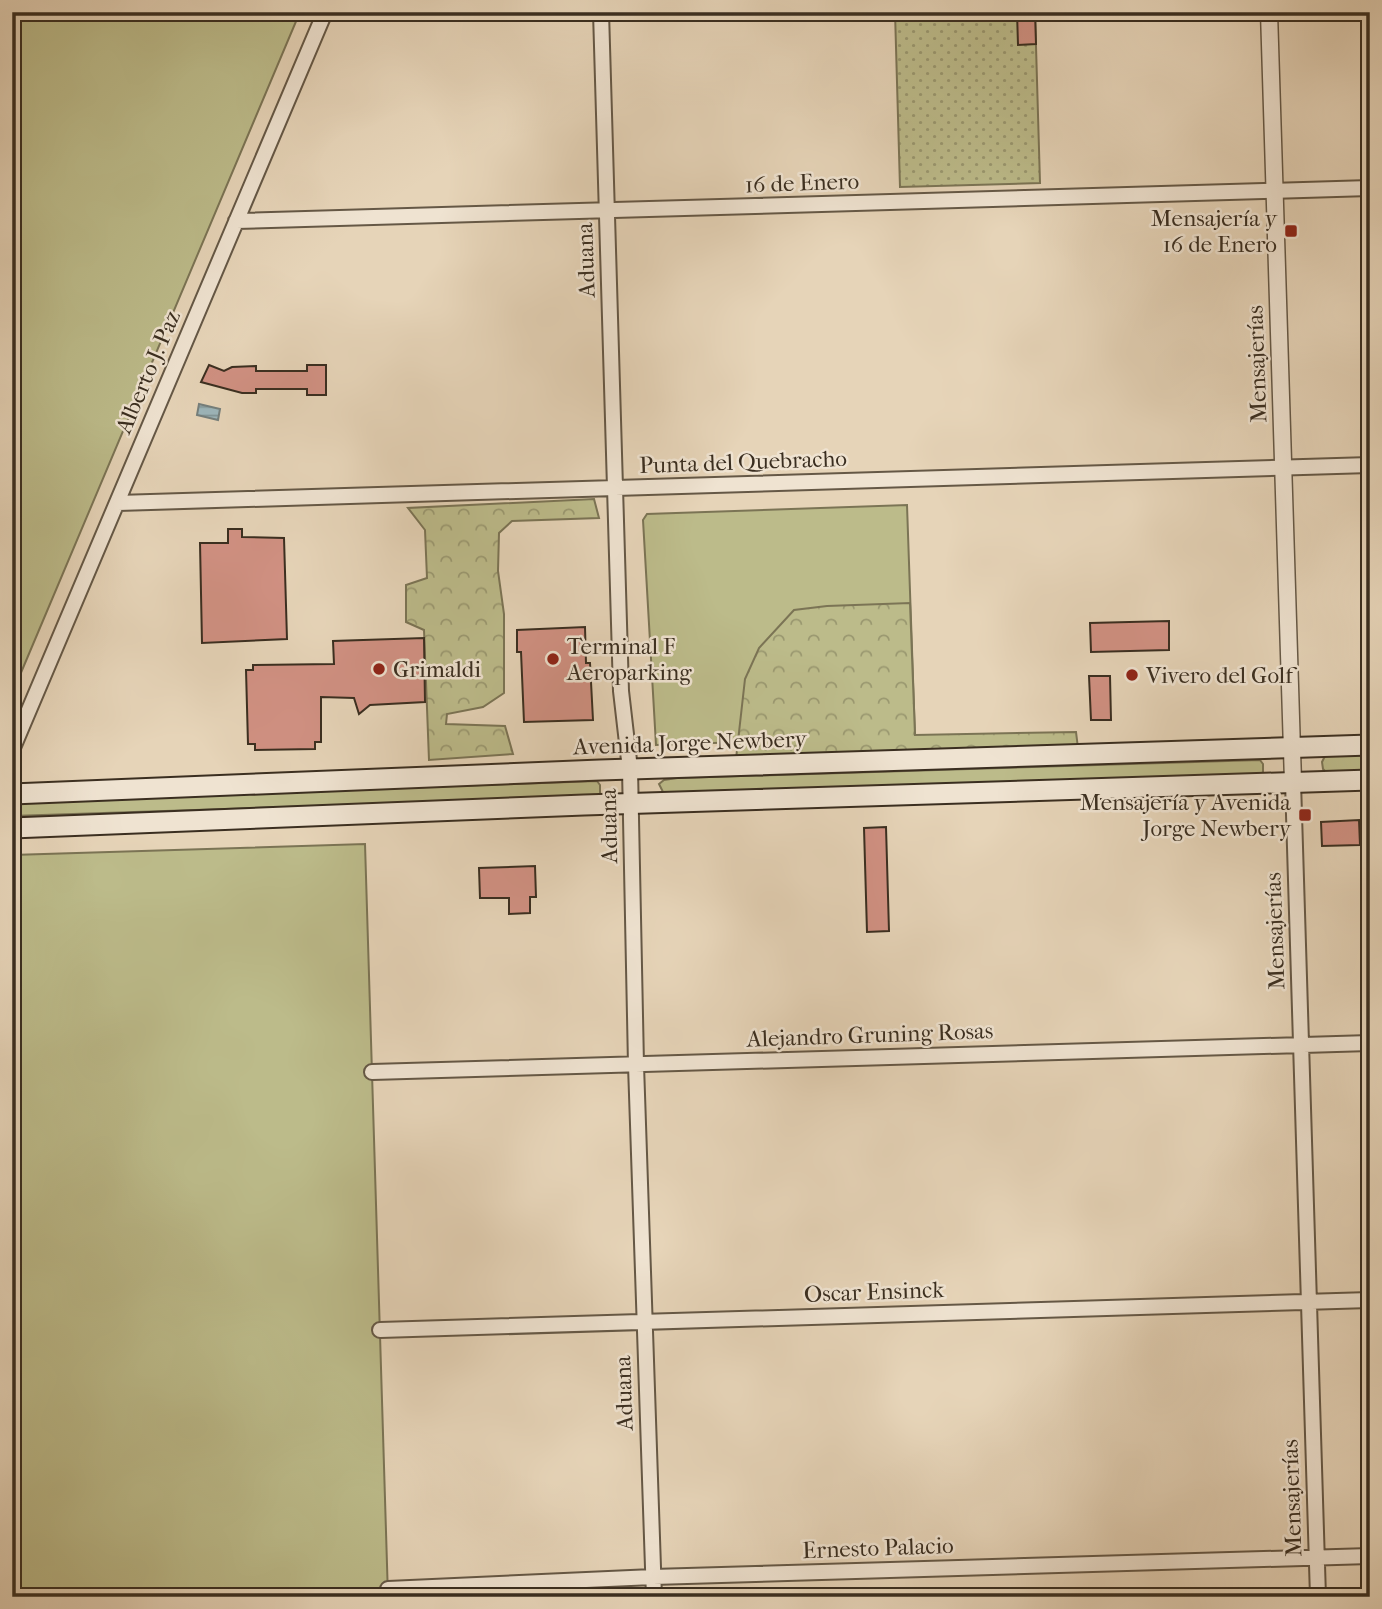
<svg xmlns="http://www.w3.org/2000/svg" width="1382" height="1609" viewBox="0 0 1382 1609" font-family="'IM FELL French Canon',serif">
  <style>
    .grass { fill: #bcbb8a; stroke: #7b7455; stroke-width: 2 }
    .forest { fill: url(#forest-crowns); stroke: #7b7455; stroke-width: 2 }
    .park { fill: url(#park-dots); stroke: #7b7455; stroke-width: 2 }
    .water { fill: url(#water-rules); stroke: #757f7c; stroke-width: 2 }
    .building { fill: #d19183; stroke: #3a2e20; stroke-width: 2 }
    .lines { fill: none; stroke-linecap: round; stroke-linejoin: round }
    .minor-casing { stroke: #655846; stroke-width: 18 }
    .tertiary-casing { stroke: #655846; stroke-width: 19 }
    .secondary-casing { stroke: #3a2e20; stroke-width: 23 }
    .minor { stroke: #efe3d1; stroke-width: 14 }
    .tertiary { stroke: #efe3d1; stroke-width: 16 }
    .secondary { stroke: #efe3d1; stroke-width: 19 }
    .poi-dot { fill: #8f2418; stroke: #efe3d1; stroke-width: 2.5 }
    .labels { text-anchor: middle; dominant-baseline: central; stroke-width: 5; stroke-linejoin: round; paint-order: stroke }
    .street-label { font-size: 23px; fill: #3a2e20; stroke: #efe3d1 }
    .poi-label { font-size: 23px; fill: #3a2e20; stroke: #efe3d1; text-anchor: start }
  </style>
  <defs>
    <pattern id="forest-crowns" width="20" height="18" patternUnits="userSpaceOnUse" patternTransform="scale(1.75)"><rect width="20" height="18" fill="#bcbb8a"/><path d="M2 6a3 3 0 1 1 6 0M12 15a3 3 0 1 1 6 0" fill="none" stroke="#9a9870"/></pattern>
    <pattern id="park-dots" width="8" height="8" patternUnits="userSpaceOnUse" patternTransform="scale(1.75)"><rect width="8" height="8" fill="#bcbb8a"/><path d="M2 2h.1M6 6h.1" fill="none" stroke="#9a9870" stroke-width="1.8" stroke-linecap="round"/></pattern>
    <pattern id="water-rules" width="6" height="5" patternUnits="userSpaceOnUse" patternTransform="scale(1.75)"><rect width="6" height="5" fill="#9cb5ba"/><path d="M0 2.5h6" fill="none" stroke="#809497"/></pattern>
  </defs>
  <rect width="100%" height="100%" fill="#e6d4b8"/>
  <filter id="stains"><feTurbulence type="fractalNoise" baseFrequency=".00286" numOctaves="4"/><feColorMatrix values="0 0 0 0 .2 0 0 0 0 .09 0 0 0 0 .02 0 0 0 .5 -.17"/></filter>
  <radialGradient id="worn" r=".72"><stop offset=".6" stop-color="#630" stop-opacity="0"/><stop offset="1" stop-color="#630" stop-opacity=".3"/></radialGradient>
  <path class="grass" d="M12,12H300L12,694Z
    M907,505L915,736L656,745L643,520L647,514Z
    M1370,755V771L1326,772L1323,769L1322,762L1325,756Z
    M1260,760L1263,764V772L1258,776L664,794L659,784L664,780L677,778Z
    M597,781L600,785V794L594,797L12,816V802Z
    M365,844L388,1597H12V855Z"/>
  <path class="forest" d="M594,499L599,518L512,521L499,533L498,571L504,614V693L483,707L447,714L446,724L505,726L513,754L429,760L424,630L406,622V585L427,578L425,530L408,508Z
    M910,603L915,735L1076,732L1078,748L736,759L745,679L759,648L794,610L827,606Z"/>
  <path class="park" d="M895,12H1035L1040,183L900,187Z"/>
  <path class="water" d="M199,404L220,409L218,420L197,415Z"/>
  <path class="building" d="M1017,12H1035L1036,44L1018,45Z
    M209,365L224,371L232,367L256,366V371H307V365H326V395H307V389H256V393H242L201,382Z
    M228,529H242V537L284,538L287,639L202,643L200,543H228Z
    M1169,621V650L1091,652L1090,623Z
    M585,627L586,663H590L593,720L524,722L521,652H517V630Z
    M424,638L425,702L370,705L359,714L354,698L321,697V742H315V749L255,750V744H248L246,670H253V665L334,664L333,641Z
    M1089,676H1110L1111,720H1091Z
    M1359,820L1360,845L1322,846L1321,822Z
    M886,827L889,931L867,932L864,828Z
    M535,866L536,897H530V913L509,914V898H480L479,868Z"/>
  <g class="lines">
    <g class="minor-casing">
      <path id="minor" d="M601,12L621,691L630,769L636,1065L654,1597
        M236,221L1370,188
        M118,503L1370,465
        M12,750L325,12
        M1293,782L1318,1597
        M372,1072L1370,1043
        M380,1330L1370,1300
        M388,1589L653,1577L1370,1556"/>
    </g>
    <g class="tertiary-casing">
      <path id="tertiary" d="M1269,12L1293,782"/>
    </g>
    <g class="secondary-casing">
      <path id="secondary" d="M12,794L600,770L1370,745
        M12,828L584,805L1370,780"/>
    </g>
    <use href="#minor" class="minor"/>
    <use href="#tertiary" class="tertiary"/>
    <use href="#secondary" class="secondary"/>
  </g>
  <g class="poi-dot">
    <rect x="1284" y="224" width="14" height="14" rx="3.5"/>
    <circle cx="553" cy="659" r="7"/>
    <circle cx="379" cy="669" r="7"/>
    <circle cx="1132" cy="675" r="7"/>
    <rect x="1298" y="808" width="14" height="14" rx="3.5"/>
  </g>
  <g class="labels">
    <g class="street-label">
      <text transform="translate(802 183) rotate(-2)">16 de Enero</text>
      <text transform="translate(586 260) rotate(-92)">Aduana</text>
      <text transform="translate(1257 364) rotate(-92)">Mensajerías</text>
      <text transform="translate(148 372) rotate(-67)">Alberto J. Paz</text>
      <text transform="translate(743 462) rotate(-2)">Punta del Quebracho</text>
      <text transform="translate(690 743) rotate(-2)">Avenida Jorge Newbery</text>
      <text transform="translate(609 826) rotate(-91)">Aduana</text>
      <text transform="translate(1275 931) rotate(-92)">Mensajerías</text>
      <text transform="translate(870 1035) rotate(-2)">Alejandro Gruning Rosas</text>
      <text transform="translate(874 1292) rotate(-2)">Oscar Ensinck</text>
      <text transform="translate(624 1393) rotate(-92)">Aduana</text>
      <text transform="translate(1292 1498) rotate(-92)">Mensajerías</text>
      <text transform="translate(878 1548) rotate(-2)">Ernesto Palacio</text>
    </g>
    <g class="poi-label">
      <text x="1277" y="218" text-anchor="end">Mensajería y<tspan x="1277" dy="26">16 de Enero</tspan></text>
      <text x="567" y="646">Terminal F<tspan x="567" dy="26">Aeroparking</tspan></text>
      <text x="393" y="669">Grimaldi</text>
      <text x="1146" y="675">Vivero del Golf</text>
      <text x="1291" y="802" text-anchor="end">Mensajería y Avenida<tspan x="1291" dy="26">Jorge Newbery</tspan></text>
    </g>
  </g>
  <rect width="1382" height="1609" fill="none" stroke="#e6d4b8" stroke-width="42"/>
  <rect x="14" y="14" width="1354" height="1581" fill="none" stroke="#3a2e20" stroke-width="3.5"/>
  <rect x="21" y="21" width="1340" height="1567" fill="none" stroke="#3a2e20" stroke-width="2"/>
  <rect width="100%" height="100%" filter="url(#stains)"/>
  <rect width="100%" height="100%" fill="url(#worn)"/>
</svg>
